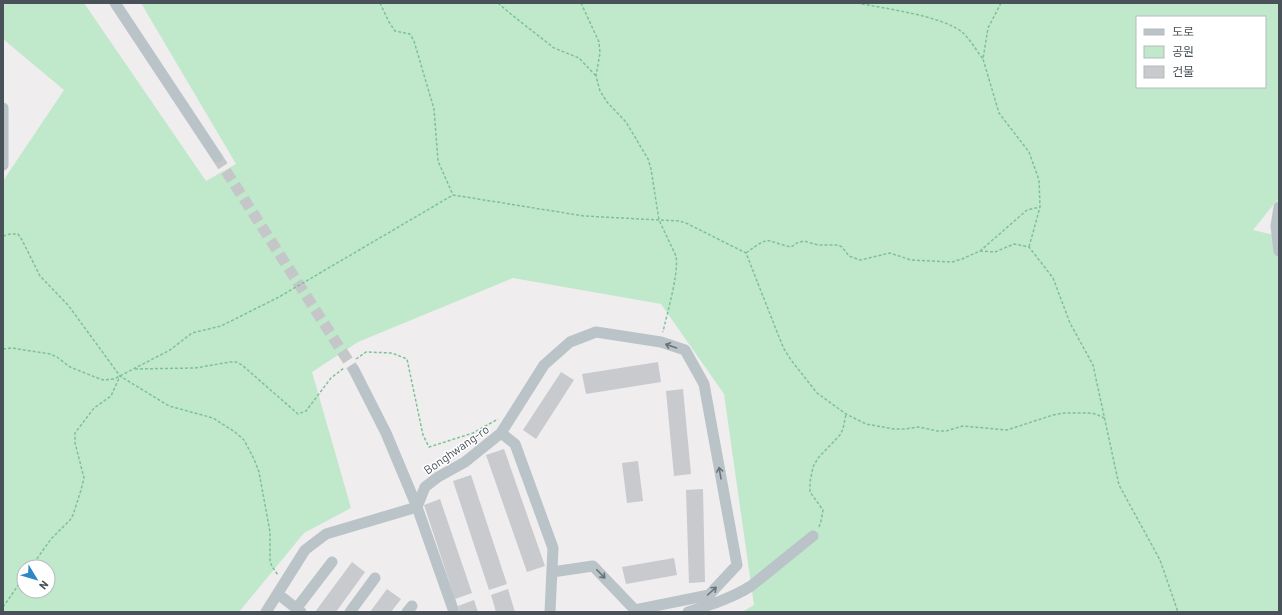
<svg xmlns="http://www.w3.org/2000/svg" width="1282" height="615" viewBox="0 0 1282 615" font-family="Barlow,'Noto Sans KR',sans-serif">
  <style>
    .green { fill: #c0e8cb; fill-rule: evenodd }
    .building { fill: #c8cace }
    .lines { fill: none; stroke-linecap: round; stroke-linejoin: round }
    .minor-tunnel { stroke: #c5c6c8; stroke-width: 11; stroke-dasharray: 11 5.5; stroke-linecap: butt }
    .path { stroke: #7dc297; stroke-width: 1.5; stroke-dasharray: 3 2; stroke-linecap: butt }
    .minor { stroke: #bac3c8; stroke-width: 11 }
    .oneway { stroke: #6a747a }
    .labels { text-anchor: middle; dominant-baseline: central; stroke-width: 3; stroke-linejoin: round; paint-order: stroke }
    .street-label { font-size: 12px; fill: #485258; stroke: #fff }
  </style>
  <rect width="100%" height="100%" fill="#efedee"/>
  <path class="green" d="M3,3H84L206,181L236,164L141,3H1279V198L1253,230L1279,236V612H742L754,605L724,394L661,304L513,278L358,342L312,372L351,508L304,533L239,612H3V181L64,90L3,39ZM1137,17H1265V87H1137ZM24,567H48V591H24Z"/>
  <path class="building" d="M658,362L661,382L586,394L582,374Z
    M561,372L574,380L536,439L523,430Z
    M683,389L691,474L674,476L666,391Z
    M504,449L545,566L527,572L486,455Z
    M638,461L643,501L627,503L622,463Z
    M471,475L507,584L489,590L453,481Z
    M703,489L705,582L689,583L686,490Z
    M440,499L472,593L455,599L424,505Z
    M674,558L677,575L626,584L622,567Z
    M352,562L365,572L336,612H315Z
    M387,589L401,599L391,612H370Z
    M508,589L515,612H496L491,595Z
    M474,600L478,612H460L458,606Z"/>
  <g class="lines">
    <path class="minor-tunnel" d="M217,157L354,370"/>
    <path class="path" d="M380,3L389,22L395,31L410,34L414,41L434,109L438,161L453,195
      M498,3L512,15L554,48L579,58L596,76
      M581,3L599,42L600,53L596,76L600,91L607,102L626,122L648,159L651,169L659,220L676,256C679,274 667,313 663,332
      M857,3C883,8 942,16 962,32C970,39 976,50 983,59
      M1001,3L988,28L983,59L999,113L1029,152L1039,180L1040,207L1029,247
      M3,236L10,234H18L22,240L40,276L68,305L120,376L169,406L213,418L235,432L244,440L254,459L259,472L270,532V562L273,568L278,575
      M980,251L995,252L1014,244L1029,247L1053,278L1070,323L1093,365L1119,485L1160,560L1178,612
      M746,253C772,234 764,241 791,247L797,243L804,241L818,245H838L842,247L849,256L860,260L890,253L911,260L952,262L962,259L980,251L1027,210L1040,207
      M3,349L12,348L50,354L57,357L70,367L100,379L104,380L114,379L170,350L192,333L221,326L279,297L453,195L584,216L679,221L686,223L746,253L779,337L784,349L791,360L817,393L846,414L866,424L894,429H904L919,427L937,431H946L963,426L1007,430L1053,415L1064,413H1088L1096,414L1104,418
      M356,359L366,352L392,353L407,359L423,435L429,447L473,433L498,419
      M135,369L195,368L230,362H236L242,365L298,414L306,411L331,378L344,368
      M819,527L821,521L823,510L810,492V482L813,467L818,458L840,435L843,429L846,414
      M31,567L51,539L70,520L73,515L81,490L84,478L75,443V433L94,408L111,396L120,376
      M3,607L24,577"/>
    <path class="minor" d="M115,3L217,157
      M3,108V165
      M1279,207L1276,226L1279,251
      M354,370L386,433L417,507L454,612
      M501,433L544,365L570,342L596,332L661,342L685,350L704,384L737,565L709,595L635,610L593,566L552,572
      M278,594L301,612
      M296,609L332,562
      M266,612L305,550L326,534L417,507L425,487L438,477L465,462L501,433L515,444L553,548L550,612
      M350,612L375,578
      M407,612L412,606
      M688,612C710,605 732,598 751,586L813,536"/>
  </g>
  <defs><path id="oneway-shaft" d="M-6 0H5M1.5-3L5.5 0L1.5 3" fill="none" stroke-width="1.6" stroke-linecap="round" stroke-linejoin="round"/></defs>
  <g class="oneway">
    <use href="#oneway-shaft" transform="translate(671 346) rotate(-161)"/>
    <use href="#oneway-shaft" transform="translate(720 473) rotate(-100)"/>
    <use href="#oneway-shaft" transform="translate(601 574) rotate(46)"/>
    <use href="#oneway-shaft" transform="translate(712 591) rotate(-42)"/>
  </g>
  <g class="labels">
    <g class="street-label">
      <text transform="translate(456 449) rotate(-35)">Bonghwang-ro</text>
    </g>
  </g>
  <rect width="1282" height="615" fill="none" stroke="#485258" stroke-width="8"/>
  <rect x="1136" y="16" width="130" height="72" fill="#ffffff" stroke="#b6babc"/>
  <rect x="1144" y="29" width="20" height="6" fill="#bac3c8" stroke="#b6babc"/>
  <text x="1172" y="36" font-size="12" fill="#485258">도로</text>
  <rect x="1144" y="46" width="20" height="12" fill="#c0e8cb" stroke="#b6babc"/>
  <text x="1172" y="56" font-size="12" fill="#485258">공원</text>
  <rect x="1144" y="66" width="20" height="12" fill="#c8cace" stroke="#b6babc"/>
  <text x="1172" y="76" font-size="12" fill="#485258">건물</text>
  <g transform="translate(36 579) rotate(128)"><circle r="19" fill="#ffffff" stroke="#b6babc"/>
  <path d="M0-3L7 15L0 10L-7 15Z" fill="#2f86c7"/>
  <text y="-6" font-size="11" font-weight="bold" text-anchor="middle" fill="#485258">N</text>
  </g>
</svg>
